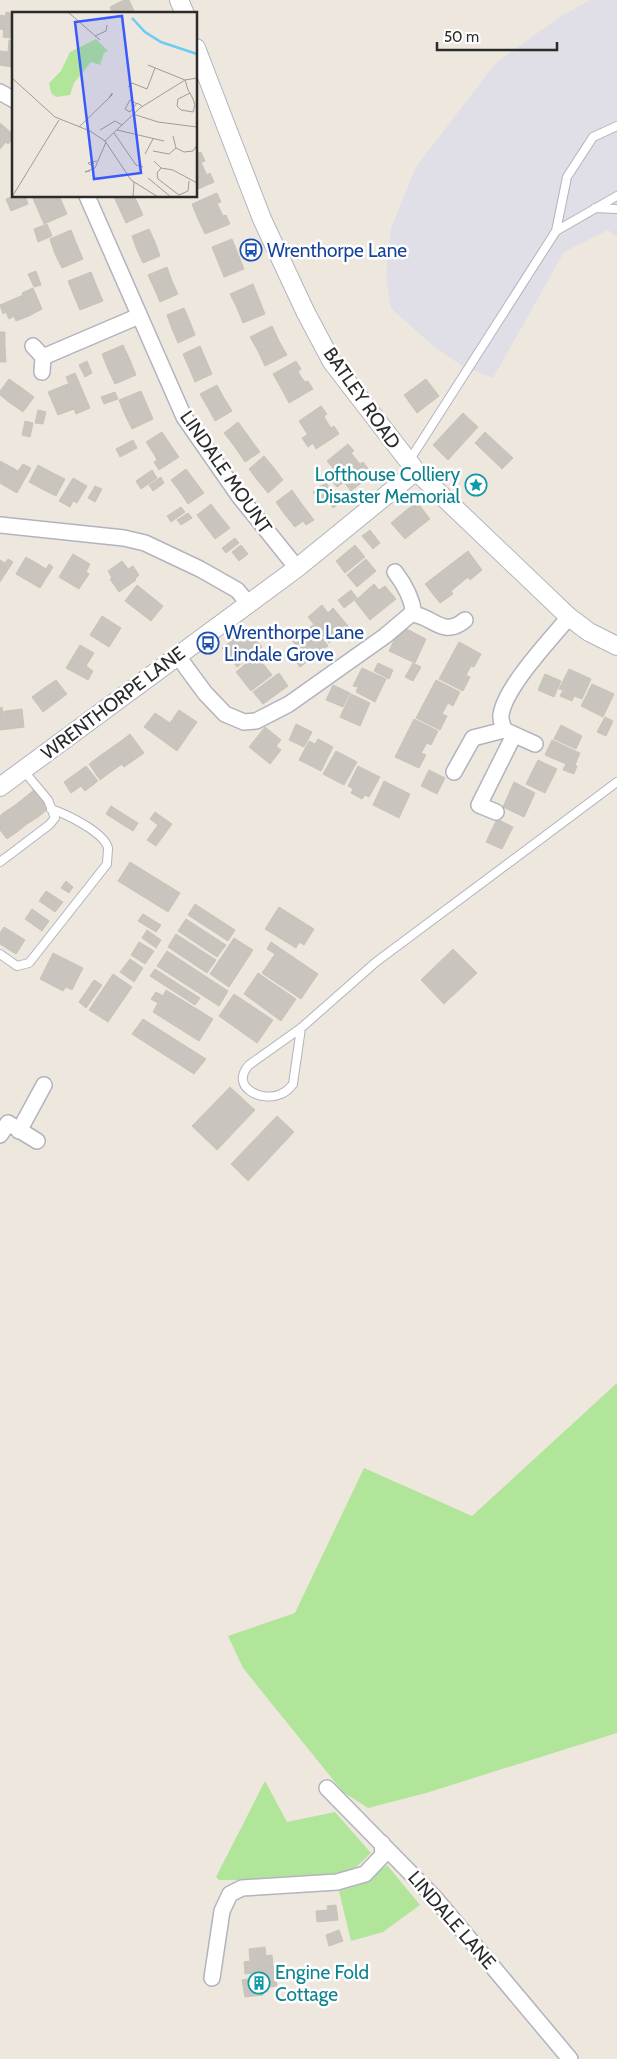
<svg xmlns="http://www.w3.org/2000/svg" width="617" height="2059" viewBox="0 0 617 2059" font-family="Cabin,sans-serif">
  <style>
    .industrial { fill: #e0dee6 }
    .green { fill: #b1e599 }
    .building { fill: #c9c4bd; stroke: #c9c3b7 }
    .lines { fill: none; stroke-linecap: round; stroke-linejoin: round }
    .service-casing { stroke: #b1b4bf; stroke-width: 10 }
    .minor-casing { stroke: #b1b4bf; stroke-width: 18 }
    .tertiary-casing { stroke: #b1b4bf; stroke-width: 20 }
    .service { stroke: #fff; stroke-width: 8 }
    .minor { stroke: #fff; stroke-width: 15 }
    .tertiary { stroke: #fff; stroke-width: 18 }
    .labels { text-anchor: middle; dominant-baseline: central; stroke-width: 5; stroke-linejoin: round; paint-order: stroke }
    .transit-label { font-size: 19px; fill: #164399; stroke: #fff; text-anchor: start }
    .street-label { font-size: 19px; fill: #2b2b2b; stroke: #fff }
    .culture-label { font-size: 19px; fill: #0d838f; stroke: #fff; text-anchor: end }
    .inset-river { fill: none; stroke: #6eccf2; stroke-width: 2.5 }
    .inset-road { fill: none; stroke: #a09c96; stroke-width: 1 }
    .view { fill: #395aff; fill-opacity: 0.15; stroke: #395aff; stroke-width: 2.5 }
    .inset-edge { fill: none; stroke: #2b2b2b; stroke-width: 2.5 }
  </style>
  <rect width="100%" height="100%" fill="#eee7dd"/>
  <path class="industrial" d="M590,0H617V237L608,230L564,252L493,378L462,366L432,345L391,308L386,276L391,228L416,167L495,64L558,18Z"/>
  <path class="green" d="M617,1383V1733L426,1793L368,1808L343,1792L243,1668L228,1636L295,1613L364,1468L472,1516Z
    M265,1781L287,1822L335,1812L371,1853L352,1871L308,1880H219L216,1877Z
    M387,1865L420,1905L383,1932L351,1941L339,1891L363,1884Z"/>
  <path class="building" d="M124,0H129L134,11L128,14H113L110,7Z
    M6,12L14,14L10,38L3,37Z
    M0,15L6,16L4,30L0,29Z
    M9,40L14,41V70H11L12,67L0,65V51L8,52Z
    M0,123L14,135V138L8,144L6,142L0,149Z
    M201,152L205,161L201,162L204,169L196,172V154Z
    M204,169L207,175L210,173L214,182L196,190V172Z
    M217,193L221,202L217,203L220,210L198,219L192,204Z
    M14,196H25L28,204L11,211L6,199Z
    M32,196H59L61,200L38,210Z
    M134,196L137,202L120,210L114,197Z
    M61,200L67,214L44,224L38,210Z
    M137,202L143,215L126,223L120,210Z
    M220,210L223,216L226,215L230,224L205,234L198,219Z
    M47,224L52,236L38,242L34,229Z
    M149,229L155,242L137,250L132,236Z
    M71,230L77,245L55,254L50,239Z
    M232,239L238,254L218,262L212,247Z
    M155,242L160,256L143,263L137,250Z
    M77,245L83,259L62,268L55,254Z
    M238,254L244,269L224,277L218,262Z
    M167,267L172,281L154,288L148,275Z
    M36,271L41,285L34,287L28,274Z
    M91,272L97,287L74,296L68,281Z
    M172,281L178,294L160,302L154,288Z
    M253,284L259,299L237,308L230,294Z
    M97,287L103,301L80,310L74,296Z
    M33,288L42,309L29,316L21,296L23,295L22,293Z
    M21,296L29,316L16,321L14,316L9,319L6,312L3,314L0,305Z
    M259,299L265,314L243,323L237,308Z
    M184,308L190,322L172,329L167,315Z
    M190,322L195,335L178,343L172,329Z
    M272,326L279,341L258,351L250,337Z
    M0,332H5V347H0Z
    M279,341L287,355L265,366L258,351Z
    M123,345L130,360L108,369L102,354Z
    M200,346L206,360L189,368L183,354Z
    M0,347H5L6,362H0Z
    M130,360L136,375L115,384L108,369Z
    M206,360L212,374L195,382L189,368Z
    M87,361L92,373L85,377L79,365Z
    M296,361L301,369L298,371L301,377L281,388L273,374Z
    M75,373L90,408L76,414L65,385L69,384L66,377Z
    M301,377L305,382L308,381L313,389L289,403L281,388Z
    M9,379L22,388L10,403L0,395V391Z
    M426,379L439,396L417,413L404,395Z
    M65,385L74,409L58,415L48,392Z
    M217,385L224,398L208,408L200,394Z
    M22,388L34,397L23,412L10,403Z
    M141,391L147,405L125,415L119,400Z
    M115,392L118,399L104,404L101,397Z
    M224,398L232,411L215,421L208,408Z
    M147,405L153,419L132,429L125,415Z
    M321,406L327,414L324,416L327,422L308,435L299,421Z
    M38,410L46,412L43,424L35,423Z
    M463,413L478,427L448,460L433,445Z
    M25,421L33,423L30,437L22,435Z
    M238,422L249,437L235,447L224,433Z
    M327,422L331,428L334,426L339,434L316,449L313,443L308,447L302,438Z
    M162,432L170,444L154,454L146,442Z
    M485,432L513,458L502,469L475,443Z
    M249,437L260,452L245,462L235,447Z
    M133,440L137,448L120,457L116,449Z
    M170,444L179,457L159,470L154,462L157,460L154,454Z
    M348,444L354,451L351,453L356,459L337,473L327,461Z
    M264,456L274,468L258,481L249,469Z
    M356,459L360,464L363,462L369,470L357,479L361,483L351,491L344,482L337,487L330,479Z
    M0,461L13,468L3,485L0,483Z
    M23,464L31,468L17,493L3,485L13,468L18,471Z
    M38,465L51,472L42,489L29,482Z
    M274,468L283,480L268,493L258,481Z
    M186,469L195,481L180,492L171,480Z
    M152,470L157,478L141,489L136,481Z
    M51,472L65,479L56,496L42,489Z
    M161,477L164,483L153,491L149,485Z
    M73,478L87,486L77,503L73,501L70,507L59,501Z
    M195,481L204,493L188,504L180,492Z
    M326,483L340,503L333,508L319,487Z
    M95,486L102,489L95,502L88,498Z
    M319,488L326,498L320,502L313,492Z
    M292,490L301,503L285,515L276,502Z
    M417,502L430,519L417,529L404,512Z
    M301,503L314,520L306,525L303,521L295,527L285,515Z
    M211,504L220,516L206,527L197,515Z
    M181,507L185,512L171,522L167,516Z
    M404,512L417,529L405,539L391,523Z
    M188,513L192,518L181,525L177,520Z
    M220,516L230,528L215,539L206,527Z
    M370,530L380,543L373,549L362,536Z
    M235,538L239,543L226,553L222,548Z
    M241,545L248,554L239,561L232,552Z
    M355,545L365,557L345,573L336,561Z
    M468,551L482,570L470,580L468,577L451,591L453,594L440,603L425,584Z
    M73,554L90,564L86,572L89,574L79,589L59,577Z
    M26,557L38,564L28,581L16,574Z
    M8,559L13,562L0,582V560L5,563Z
    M366,559L376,571L357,587L347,575Z
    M122,561L128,569L133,566L139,575L135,579L136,580L119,592L110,579L112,578L108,571Z
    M38,564L46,569L49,564L53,567L40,588L28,581Z
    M374,584L379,590L385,586L396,599L370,620L355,601Z
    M137,585L163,606L151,621L125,601Z
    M351,590L357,598L344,608L338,600Z
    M322,605L328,613L333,608L349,627L329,643L308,617Z
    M102,616L121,628L109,647L90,635Z
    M313,625L328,646L308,661L292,640Z
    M401,626L426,639L415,663L389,651Z
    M240,634L245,640L252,635L262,647L237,667L222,648Z
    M459,642L481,654L474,667L471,666L466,675L470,677L463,691L439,679Z
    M80,645L94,653L86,666L93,671L88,680L66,668Z
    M296,647L308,661L300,667L289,652Z
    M256,655L272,675L251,691L236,672Z
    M378,663L393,670L389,679L374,671Z
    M413,663L421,667L413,681L405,677Z
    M362,668L386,679L375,702L356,692L358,687L353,686Z
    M569,669L591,679L582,699L574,696L572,701L560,696L563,690L559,689Z
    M279,673L288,686L263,704L253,692Z
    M545,674L561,681L554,697L538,690Z
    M56,680L67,694L55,703L44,688Z
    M436,680L460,692L453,706L448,703L442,714L447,716L440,730L416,718Z
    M592,684L614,694L603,717L581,706Z
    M333,685L350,693L343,707L326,700Z
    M44,688L55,703L43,712L32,697Z
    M351,694L370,703L360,726L340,717Z
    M2,707L3,712L6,711L9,729L0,730V708Z
    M22,709L24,727L9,729L6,711Z
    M179,710L197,722L177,751L144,727L155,713L170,723Z
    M605,717L613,721L606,736L597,732Z
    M414,719L438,731L431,745L427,743L421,753L426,755L419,768L395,757Z
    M296,724L312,732L304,747L289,740Z
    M561,725L582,736L576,749L554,739Z
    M265,727L281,740L276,746L281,750L270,764L249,747Z
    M130,734L144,753L134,760L121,741Z
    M318,739L333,747L321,771L299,760L309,741L315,744Z
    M552,740L580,753L575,765L577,766L574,774L563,770L566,764L545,755Z
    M121,741L134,760L124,767L111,748Z
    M111,748L122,764L112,771L101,755Z
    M336,751L357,762L344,785L323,774Z
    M101,755L112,771L100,780L89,764Z
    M538,760L557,769L545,793L526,784Z
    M86,766L98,781L85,791L81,786L71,793L64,782Z
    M358,766L380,777L369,797L365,795L362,799L351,793L353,789L348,786Z
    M429,770L445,778L437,794L421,786Z
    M384,781L410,794L399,818L373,805Z
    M514,782L535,793L524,817L503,807Z
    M34,790L48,809L38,817L24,798Z
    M24,798L38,817L27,824L14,806Z
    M14,806L27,824L17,832L3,813Z
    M111,806L138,823L133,831L106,814Z
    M155,812L172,824L156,846L147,840L158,825L150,819Z
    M3,813L17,832L7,839L0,830V816Z
    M497,819L513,827L502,849L486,842Z
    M130,862L180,893L168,912L118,881Z
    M66,881L73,887L69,893L61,888Z
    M46,891L63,902L55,912L39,901Z
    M195,904L235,930L228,941L188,915Z
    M279,907L314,929L304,945L299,942L296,948L265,929Z
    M32,909L49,921L42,931L25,919Z
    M143,914L161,925L156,932L138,921Z
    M186,919L226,945L217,957L178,931Z
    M4,927L25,940L16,954L0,944V933Z
    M147,930L161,940L156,948L142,938Z
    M176,934L216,960L207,973L168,947Z
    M234,938L253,950L229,987L210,974Z
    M139,942L154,951L145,964L131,955Z
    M271,942L318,974L301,999L262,973L275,954L267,949Z
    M453,949L477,973L444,1004L421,980Z
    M167,951L228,991L219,1006L157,966Z
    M53,953L83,968L72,990L66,987L63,991L40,979Z
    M130,959L143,968L134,982L120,972Z
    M155,969L200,998L195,1005L150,976Z
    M258,973L296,999L281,1021L244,994Z
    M113,974L132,987L108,1022L89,1010Z
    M94,980L102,985L86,1008L79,1002Z
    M166,990L213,1019L199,1041L153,1012L158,1003L151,999L156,992L163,996Z
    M234,994L273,1020L257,1043L219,1016Z
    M143,1019L206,1059L194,1074L132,1034Z
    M230,1087L255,1110L217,1150L192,1126Z
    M277,1116L294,1132L248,1181L231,1164Z
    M336,1905L338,1920L317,1922L316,1911L328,1910L327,1906Z
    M339,1930L343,1941L329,1946L326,1935Z
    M265,1947L266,1956L272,1955L273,1966L253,1969L254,1973L245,1974L244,1962L250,1961L249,1949Z
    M273,1966L277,1986L263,1988V1995L245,1997L242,1980L255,1978L253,1969Z"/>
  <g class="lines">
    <g class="service-casing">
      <path id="service" d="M595,208L617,209
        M556,231L617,196
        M409,461L556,231L567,177L593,137L617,126
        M0,862L49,825L55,818L48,800L23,770
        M0,954L17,966L29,963L107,864C107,859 108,853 108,848C104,832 66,814 51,809
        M301,1028L293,1084C290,1088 286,1092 281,1094C262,1103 229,1087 249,1065L301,1028L376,962L617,782"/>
    </g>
    <g class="minor-casing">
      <path id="minor" d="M0,92L14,100
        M87,196L184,417L239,496L297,568
        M33,346L43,357L42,372
        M43,357L139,316
        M0,525L124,538L145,543L200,569L237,590L248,603
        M395,572C405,585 412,598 414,614
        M177,655L205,693L225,714L244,722L256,721L289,704L385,636L411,614C433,615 442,639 465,620
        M535,744L504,730C503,725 500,720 501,715C505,687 550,640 569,617
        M454,772L473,738L504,730
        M496,812L479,805L514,735
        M19,1131L44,1085
        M0,1135L8,1123L37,1141
        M327,1788L435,1898L570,2059
        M212,1978L222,1911L230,1894L242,1888L337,1882L365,1874L383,1855L382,1843"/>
    </g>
    <g class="tertiary-casing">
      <path id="tertiary" d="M179,0L185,14
        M196,48L262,219L305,311L332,362L416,471L569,617L589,632L617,646
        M0,787L297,568L416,471"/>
    </g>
    <use href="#service" class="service"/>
    <use href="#minor" class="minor"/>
    <use href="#tertiary" class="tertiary"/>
  </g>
  <defs>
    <g id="bus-ring" transform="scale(1.125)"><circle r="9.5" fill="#fff" stroke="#1a4fb4" stroke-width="1.5"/><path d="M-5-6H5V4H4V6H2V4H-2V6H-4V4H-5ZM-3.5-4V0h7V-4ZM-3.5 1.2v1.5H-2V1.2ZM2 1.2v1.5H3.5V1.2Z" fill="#1a4fb4"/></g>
    <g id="sight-ring" transform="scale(1.125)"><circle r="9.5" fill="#fff" stroke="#0f9aa8" stroke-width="1.5"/><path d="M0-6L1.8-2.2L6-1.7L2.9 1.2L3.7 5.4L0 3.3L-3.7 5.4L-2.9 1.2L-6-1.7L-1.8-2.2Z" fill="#0f9aa8"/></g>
    <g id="building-ring" transform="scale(1.125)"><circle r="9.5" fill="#fff" stroke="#0f9aa8" stroke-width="1.5"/><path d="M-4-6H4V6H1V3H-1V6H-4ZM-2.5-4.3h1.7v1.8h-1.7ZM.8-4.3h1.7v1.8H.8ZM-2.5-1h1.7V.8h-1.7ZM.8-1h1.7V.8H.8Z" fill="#0f9aa8"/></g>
  </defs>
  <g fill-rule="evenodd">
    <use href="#bus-ring" x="251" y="250"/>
    <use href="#sight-ring" x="476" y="485"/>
    <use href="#bus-ring" x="208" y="643"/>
    <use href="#building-ring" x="259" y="1983"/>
  </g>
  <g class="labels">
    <g class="transit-label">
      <text x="267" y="250">Wrenthorpe Lane</text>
      <text x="224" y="632">Wrenthorpe Lane<tspan x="224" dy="22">Lindale Grove</tspan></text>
    </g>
    <g class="street-label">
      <text transform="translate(362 398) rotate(55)">BATLEY ROAD</text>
      <text transform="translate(226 472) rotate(55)">LINDALE MOUNT</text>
      <text transform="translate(113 703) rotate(-37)">WRENTHORPE LANE</text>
      <text transform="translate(452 1920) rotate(49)">LINDALE LANE</text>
    </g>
    <g class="culture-label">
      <text x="460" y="474">Lofthouse Colliery<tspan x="460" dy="22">Disaster Memorial</tspan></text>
      <text x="275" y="1972" text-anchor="start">Engine Fold<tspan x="275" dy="22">Cottage</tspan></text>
    </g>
  </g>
  <g transform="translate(12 12)">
    <rect width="185" height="185" fill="#eee7dd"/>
    <path d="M84,27L96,39L92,41L88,53L79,50L62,71L58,83L44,85L39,81L37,71L49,59L58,40Z" fill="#b1e599"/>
    <path class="inset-river" d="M120,6L133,20L149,30L185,42"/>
    <path class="inset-road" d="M56,0L88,28M83,24L94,19L95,13M136,53L173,68M0,66L43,105L78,119L93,129L119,168L146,185M173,68L176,78L178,81L181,87L183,93L181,100L169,98L165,94L166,87L178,81M116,75L120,71L135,77L143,56M118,100L113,97L118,88L125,92M118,100L125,91L130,94M121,102L146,110L185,115M67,115L100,83V81L97,86M88,118L103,109L110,113M105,118L152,129M102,121L124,153L131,155M161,124L164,136L172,140L181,139L185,133M93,129L128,96L173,68L185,66M141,139L157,142L164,136M133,142L141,127M142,149L149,156L161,158L185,171M82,151L78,153L76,151L85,149M149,156L145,161L146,167L167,183L176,179L177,169M78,159L73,160L83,156L94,130M136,166L159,185M0,185L47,108M121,185L122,170"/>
    <path class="view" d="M110,4L129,161L82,167L63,10Z"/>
    <rect width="185" height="185" class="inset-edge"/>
  </g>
  <path d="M437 42v8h120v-8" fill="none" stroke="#2b2b2b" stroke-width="2.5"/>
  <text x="444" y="42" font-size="15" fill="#2b2b2b" stroke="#ffffff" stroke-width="4" paint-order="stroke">50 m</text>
</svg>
